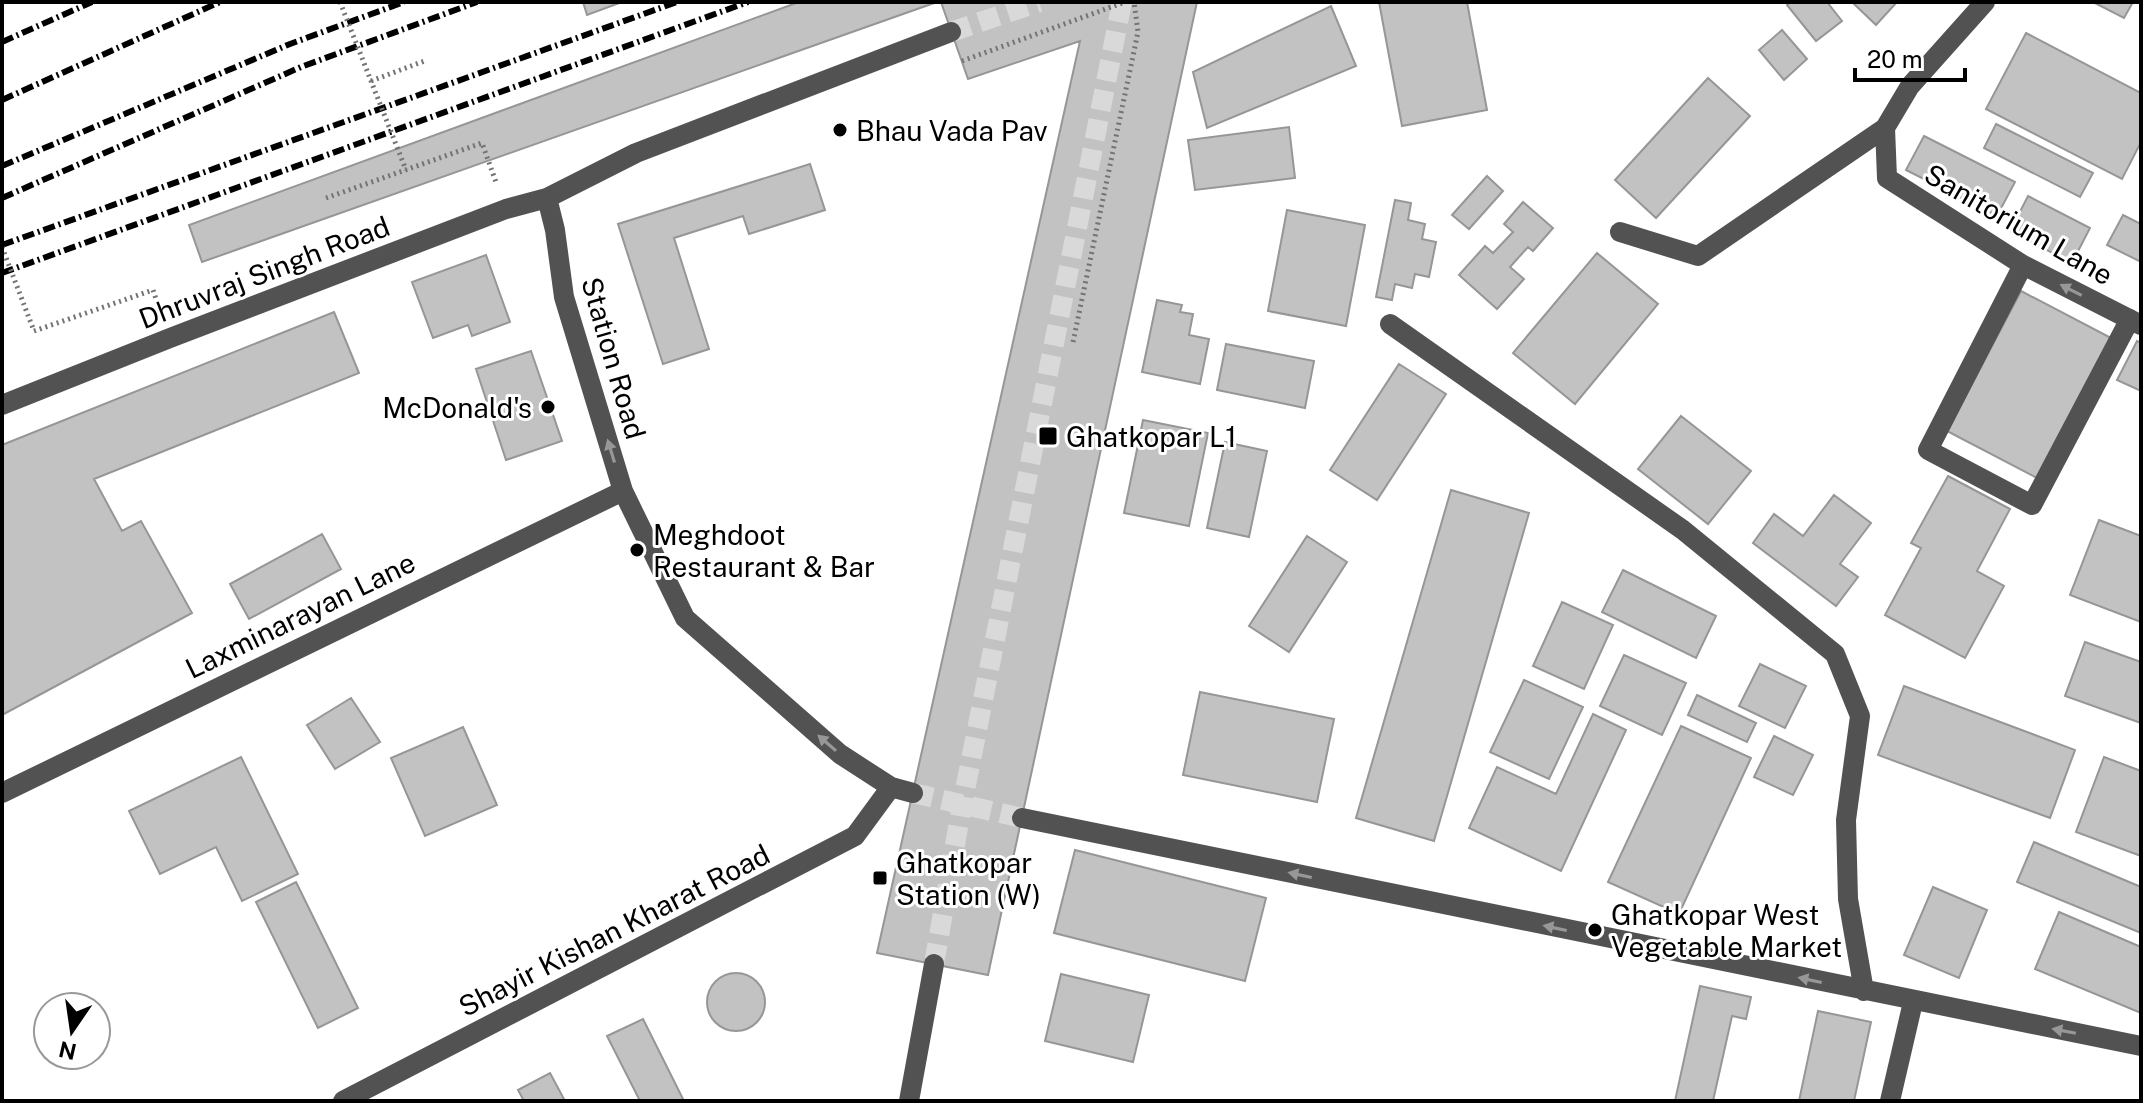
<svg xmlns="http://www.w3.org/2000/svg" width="2143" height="1103" viewBox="0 0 2143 1103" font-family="'Public Sans',sans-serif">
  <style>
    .building { fill: #c2c2c2; stroke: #969696; stroke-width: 2 }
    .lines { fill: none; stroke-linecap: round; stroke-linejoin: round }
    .minor-tunnel { stroke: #d9d9d9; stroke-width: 20; stroke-dasharray: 20 10; stroke-linecap: butt }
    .path { stroke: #747474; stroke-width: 5; stroke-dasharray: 2 4; stroke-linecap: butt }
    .minor { stroke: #525252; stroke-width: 20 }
    .rail { stroke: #000; stroke-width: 6; stroke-dasharray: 12 4 2 4; stroke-linecap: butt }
    .path-bridge { stroke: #747474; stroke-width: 5; stroke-dasharray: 2 4; stroke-linecap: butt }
    .oneway { fill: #979797 }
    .poi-dot { fill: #000; stroke: #fff; stroke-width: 3 }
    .labels { text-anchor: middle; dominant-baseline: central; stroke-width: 6; stroke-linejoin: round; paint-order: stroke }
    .poi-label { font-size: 28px; fill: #000; stroke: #fff; text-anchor: start }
    .street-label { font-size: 28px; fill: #000; stroke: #fff }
  </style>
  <rect width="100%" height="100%" fill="#fff"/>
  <path class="building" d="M583,2H622L587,15Z
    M799,2H937L202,262L189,225Z
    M941,2H1197L988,975L877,953L1080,41L968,79Z
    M1379,2H1467L1487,110L1402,126Z
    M1790,2H1827L1842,21L1816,41L1787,5Z
    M1852,2H1897L1876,25Z
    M2093,2H2133L2124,18Z
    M1331,6L1356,66L1207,128L1193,72Z
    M1782,30L1807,59L1784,80L1759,50Z
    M2026,33L2141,93V142L2122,179L1986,109Z
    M1708,78L1750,116L1656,218L1615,180Z
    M1996,124L2093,173L2080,197L1984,148Z
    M1289,127L1295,178L1195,190L1188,140Z
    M1924,136L2015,182L1997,216L1906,170Z
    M810,164L825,210L749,234L743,216L674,238L709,349L663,364L618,224Z
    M1487,176L1503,191L1469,229L1452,215Z
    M2028,196L2090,228L2072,263L2010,231Z
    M1395,200L1411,203L1408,220L1425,224L1422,239L1436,242L1429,277L1415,274L1412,288L1395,284L1392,300L1376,297Z
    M1523,202L1553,228L1533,251L1528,247L1510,267L1524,279L1497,309L1459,275L1485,246L1493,253L1513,232L1504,224Z
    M1287,210L1365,225L1346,326L1268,311Z
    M2123,215L2141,224V262L2107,245Z
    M1597,253L1658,304L1575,404L1513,353Z
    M486,255L510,322L472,336L468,325L433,338L412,282Z
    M2021,291L2111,338L2037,478L1947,431Z
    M1157,300L1182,305L1180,312L1193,314L1189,335L1209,339L1200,384L1142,372Z
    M334,312L359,373L94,479L122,531L141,521L192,613L2,715V445Z
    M2137,341L2141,343V391L2117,380Z
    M1226,344L1314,361L1305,408L1217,390Z
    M531,351L562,441L506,460L476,369Z
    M1399,364L1446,394L1377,500L1330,470Z
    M1681,416L1751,471L1708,524L1638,469Z
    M1143,420L1208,433L1189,526L1124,513Z
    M1225,442L1267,451L1249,537L1207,528Z
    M1948,476L2010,509L1977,571L2004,586L1965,658L1885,615L1921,548L1911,543Z
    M1451,490L1529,513L1434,841L1356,818Z
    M1834,495L1871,523L1840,564L1858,577L1836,606L1753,543L1774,514L1803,536Z
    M2099,520L2141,536V622L2070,595Z
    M322,534L341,569L249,619L230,584Z
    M1307,536L1347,562L1289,652L1249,626Z
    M1623,570L1716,616L1696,658L1602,612Z
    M1562,602L1613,625L1584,689L1533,666Z
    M2085,642L2141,662V723L2065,696Z
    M1624,655L1686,683L1662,735L1600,706Z
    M1760,664L1806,686L1785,728L1739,706Z
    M1524,680L1583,707L1549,779L1490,752Z
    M1904,686L2075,750L2050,818L1878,755Z
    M1200,692L1334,719L1317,802L1183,775Z
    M1697,695L1756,723L1747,742L1688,715Z
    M351,698L380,742L335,769L307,725Z
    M1593,714L1626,730L1561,871L1469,828L1497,767L1556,794Z
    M1681,726L1751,758L1679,914L1608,882Z
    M463,727L497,805L425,836L391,758Z
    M1774,736L1813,755L1793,795L1754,777Z
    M241,757L298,874L242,901L216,847L160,874L129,811Z
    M2104,757L2141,771V856L2076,832Z
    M2034,842L2141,887V933L2017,882Z
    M1075,850L1266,898L1245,981L1054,933Z
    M296,882L358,1008L318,1028L256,902Z
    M1933,887L1987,910L1959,978L1904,955Z
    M2059,912L2141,947V1013L2035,969Z
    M707 1002a29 29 0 1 1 58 0a29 29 0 1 1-58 0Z
    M1061,974L1149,995L1133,1062L1045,1041Z
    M1700,986L1751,997L1746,1019L1732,1016L1713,1101H1675Z
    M1818,1011L1871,1022L1854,1101H1799Z
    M643,1019L684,1101H640L607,1036Z
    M550,1073L565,1101H524L518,1090Z"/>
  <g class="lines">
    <path class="minor-tunnel" d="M951,32L1039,2
      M913,793L1022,818
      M934,964L962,805L1122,2"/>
    <path class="path" d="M371,81L427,60
      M326,198L482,143L497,185
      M34,331L153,290L161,314
      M1073,342L1138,32L1134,2"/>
    <path class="minor" d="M1985,2L1910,86L1885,128L1887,178L2023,265L2141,325
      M547,198L555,230L564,297L623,491L685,618L840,754L891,787L913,793
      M1620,232L1698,256L1885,128
      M2023,265L1928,450L2032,505L2130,319
      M1390,324L1683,530L1835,654L1860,716L1846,820L1848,899L1864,991
      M2,405L170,338L506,209L547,198L636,153L951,32
      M2,793L623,491
      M1022,818L2141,1046
      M343,1101L855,836L891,787
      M909,1101L934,964
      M1890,1101L1913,1002"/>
    <path class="rail" d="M2,42L92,2
      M2,100L220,2
      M2,166L290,44L404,2
      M2,198L301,67L477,2
      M2,245L677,2
      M2,273L748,2"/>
    <path class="path-bridge" d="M340,2L406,170
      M962,61L1125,2
      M2,247L34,331"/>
  </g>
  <defs><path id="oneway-solid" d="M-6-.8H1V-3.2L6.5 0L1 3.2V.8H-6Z" transform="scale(2)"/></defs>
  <g class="oneway">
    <use href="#oneway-solid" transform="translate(2071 290) rotate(-153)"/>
    <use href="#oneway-solid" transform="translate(611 451) rotate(-107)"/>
    <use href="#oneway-solid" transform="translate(827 743) rotate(-139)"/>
    <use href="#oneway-solid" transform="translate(1300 875) rotate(-168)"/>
    <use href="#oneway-solid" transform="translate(1555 928) rotate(-168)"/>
    <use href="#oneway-solid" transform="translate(1810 980) rotate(-168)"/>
    <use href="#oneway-solid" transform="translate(2064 1031) rotate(-169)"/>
  </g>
  <g class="poi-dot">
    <circle cx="840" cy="130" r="8"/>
    <circle cx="548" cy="407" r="8"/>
    <rect x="1038" y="426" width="20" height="20" rx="4"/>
    <circle cx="637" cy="550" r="8"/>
    <rect x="872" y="870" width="16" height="16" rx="4"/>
    <circle cx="1595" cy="930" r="8"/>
  </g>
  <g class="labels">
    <g class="poi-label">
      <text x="856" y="130">Bhau Vada Pav</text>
      <text x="532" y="407" text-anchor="end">McDonald's</text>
      <text x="1066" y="436">Ghatkopar L1</text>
      <text x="653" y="534">Meghdoot<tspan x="653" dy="32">Restaurant &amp; Bar</tspan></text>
      <text x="896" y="862">Ghatkopar<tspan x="896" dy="32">Station (W)</tspan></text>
      <text x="1611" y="914">Ghatkopar West<tspan x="1611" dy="32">Vegetable Market</tspan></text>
    </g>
    <g class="street-label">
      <text transform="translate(2019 224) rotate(30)">Sanitorium Lane</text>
      <text transform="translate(264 272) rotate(-21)">Dhruvraj Singh Road</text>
      <text transform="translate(614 358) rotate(74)">Station Road</text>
      <text transform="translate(300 615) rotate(-26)">Laxminarayan Lane</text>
      <text transform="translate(614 930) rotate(-27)">Shayir Kishan Kharat Road</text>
    </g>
  </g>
  <rect width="2143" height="1103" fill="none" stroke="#000000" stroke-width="8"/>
  <g transform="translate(72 1031) rotate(193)"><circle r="38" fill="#ffffff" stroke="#999999" stroke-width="2"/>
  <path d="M0-6L14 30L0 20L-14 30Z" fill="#000000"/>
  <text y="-12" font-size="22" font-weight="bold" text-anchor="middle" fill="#000000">N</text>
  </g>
  <path d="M1855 68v12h110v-12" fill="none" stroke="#000000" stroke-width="4"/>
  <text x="1867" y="68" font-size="24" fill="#000000" stroke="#ffffff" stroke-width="6" paint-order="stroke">20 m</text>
</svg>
